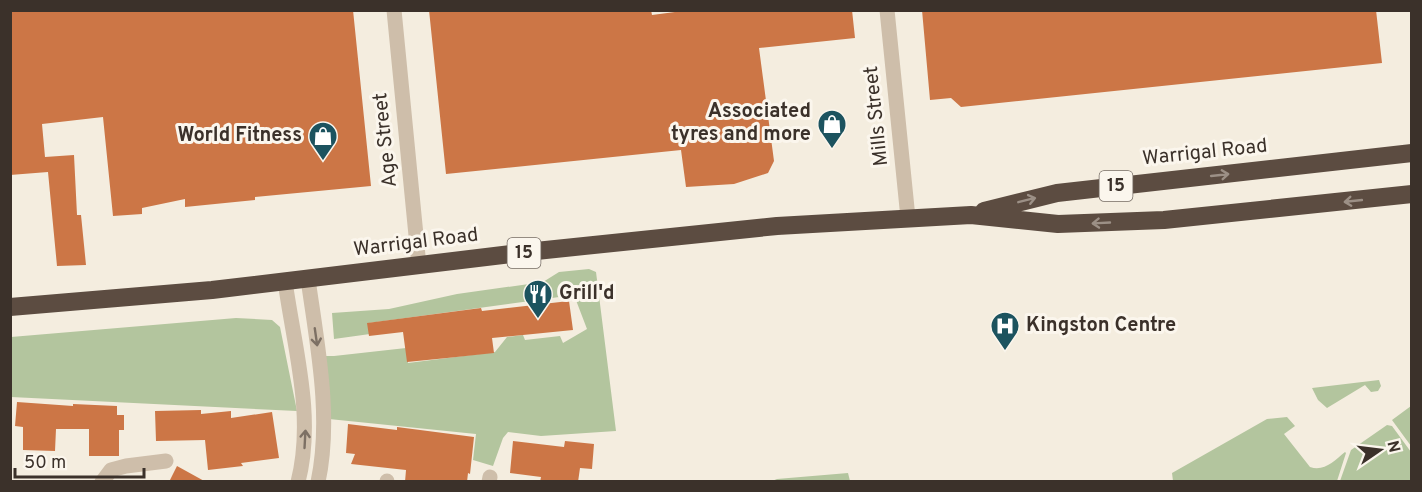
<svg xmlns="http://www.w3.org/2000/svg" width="1422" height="492" viewBox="0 0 1422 492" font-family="Overpass,sans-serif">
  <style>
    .green { fill: #b3c59e }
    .building { fill: #cc7646 }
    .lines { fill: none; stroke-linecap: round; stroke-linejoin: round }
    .minor { stroke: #cebeaa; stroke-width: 15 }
    .highway { stroke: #5c4c41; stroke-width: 18 }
    .oneway { stroke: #9c9086 }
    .oneway2 { stroke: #7d7064 }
    .labels { text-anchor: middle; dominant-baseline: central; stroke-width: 6; stroke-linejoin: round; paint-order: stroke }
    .shield { fill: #fbf6ed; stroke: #756c64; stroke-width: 1.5 }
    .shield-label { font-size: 18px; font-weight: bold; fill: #3b312a }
    .poi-label { font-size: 20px; font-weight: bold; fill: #3b312a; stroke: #fbf6ed; text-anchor: end }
    .street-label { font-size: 20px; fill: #3b312a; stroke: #fbf6ed }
  </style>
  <rect width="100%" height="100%" fill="#f4eddf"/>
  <path class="green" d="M589,269L596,272L616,431L541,436L508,432L503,438L493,466L473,460L476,434L329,419L324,356H334L406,348L408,363L495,352L507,337L523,335L525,340L560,336L563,343L587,329L574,295L369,323L370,334L334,339L332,313L389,309L457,294L543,282L559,272Z
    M236,318L272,320L280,327L297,411L11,397V337Z
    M1379,380L1381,386L1378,391L1371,392L1365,385L1327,408L1318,400L1312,388Z
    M1411,406V446L1392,420Z
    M1287,417L1295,426L1284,434L1310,467C1324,472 1334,461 1345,452L1346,453L1337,481H1173L1172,473L1267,419Z
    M1387,425L1392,426L1411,452V481H1340L1351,450Z
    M848,473L850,481H772L777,479Z"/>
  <path class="building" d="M10,10H353L371,186L255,197V200L185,207V199L142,208V214L113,216L103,117L42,124L45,157L74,155L77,215H81L86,265L57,266L48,172L10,175Z
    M429,10H651L652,15L690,10H852L855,38L759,48L774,161L768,173L734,184L686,187L681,150L446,174Z
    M922,10H1376L1382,63L961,107L951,98L930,100Z
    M569,301L573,330L492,338L494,353L447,358L407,362L403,332L369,336L367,323L481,308L482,311Z
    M17,402L73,406V404L117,406V415H124V430H119V456H89V429H56L55,451L23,450V427L15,426Z
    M201,410V414L231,411V418L272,412L279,458L241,463L243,466L208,470L205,440L156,441L155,411Z
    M348,424L397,430V427L474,437L470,474L468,473L467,482H405L406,470L351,464L355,454L346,453Z
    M513,441L564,447L565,441L594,444L592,469L580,468L578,482H540L541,477L510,473Z
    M177,466L206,482H169Z"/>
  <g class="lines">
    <path class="minor" d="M394,10L419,266
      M887,10L908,218
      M308,279C317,344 332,417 318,482
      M285,281C294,347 315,416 298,482
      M102,482L111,470L126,466L166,461
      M387,482V481
      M489,482L490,477"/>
    <path class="highway" d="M984,211L1057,193L1412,153
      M10,307L212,290L536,251L777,226L971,215L1058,224L1164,220L1412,194"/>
  </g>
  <defs><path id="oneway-shaft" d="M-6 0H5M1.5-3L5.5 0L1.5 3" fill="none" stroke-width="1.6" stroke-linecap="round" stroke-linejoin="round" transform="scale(1.5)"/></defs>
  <g class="oneway">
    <use href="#oneway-shaft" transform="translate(1220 175) rotate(-6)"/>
    <use href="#oneway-shaft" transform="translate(1027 200) rotate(-14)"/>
    <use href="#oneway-shaft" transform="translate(1353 201) rotate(174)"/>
    <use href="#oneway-shaft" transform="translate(1101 223) rotate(177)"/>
  </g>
  <g class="oneway2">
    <use href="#oneway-shaft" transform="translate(316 337) rotate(82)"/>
    <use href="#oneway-shaft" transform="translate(305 439) rotate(-87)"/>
  </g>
  <defs>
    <g id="shop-pin" transform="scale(1.5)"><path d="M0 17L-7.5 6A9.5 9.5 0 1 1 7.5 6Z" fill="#1c535f" stroke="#fbf6ed"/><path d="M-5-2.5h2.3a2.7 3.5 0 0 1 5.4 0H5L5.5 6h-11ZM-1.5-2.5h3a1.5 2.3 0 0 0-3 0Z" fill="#fff"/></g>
    <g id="restaurant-pin" transform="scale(1.5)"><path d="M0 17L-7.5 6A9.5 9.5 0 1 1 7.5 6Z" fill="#1c535f" stroke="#fbf6ed"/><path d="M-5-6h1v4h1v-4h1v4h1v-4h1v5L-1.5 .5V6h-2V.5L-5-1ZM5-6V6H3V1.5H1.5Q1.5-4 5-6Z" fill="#fff"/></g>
    <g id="hospital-pin" transform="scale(1.5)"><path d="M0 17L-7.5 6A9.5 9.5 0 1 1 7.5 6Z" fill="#1c535f" stroke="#fbf6ed"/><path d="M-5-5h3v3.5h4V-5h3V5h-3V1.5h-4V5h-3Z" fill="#fff"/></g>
  </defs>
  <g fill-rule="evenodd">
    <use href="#shop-pin" x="832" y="124"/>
    <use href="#shop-pin" x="323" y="136"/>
    <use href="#restaurant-pin" x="538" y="294"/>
    <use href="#hospital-pin" x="1005" y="326"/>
  </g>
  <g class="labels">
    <g class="shield">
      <rect x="1099.5" y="171" width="33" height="30" rx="4.5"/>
      <rect x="507.5" y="238" width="33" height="30" rx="4.5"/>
    </g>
    <g class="shield-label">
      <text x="1116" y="186">15</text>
      <text x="524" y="253">15</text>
    </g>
    <g class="poi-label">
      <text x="811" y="112">Associated<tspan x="811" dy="23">tyres and more</tspan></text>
      <text x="302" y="136">World Fitness</text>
      <text x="559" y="294" text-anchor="start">Grill'd</text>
      <text x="1026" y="326" text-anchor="start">Kingston Centre</text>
    </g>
    <g class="street-label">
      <text transform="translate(877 116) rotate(-96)">Mills Street</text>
      <text transform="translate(386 140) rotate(-96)">Age Street</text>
      <text transform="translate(1205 153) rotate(-6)">Warrigal Road</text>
      <text transform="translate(416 243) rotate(-7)">Warrigal Road</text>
    </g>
  </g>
  <rect width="1422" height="492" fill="none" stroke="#3b312a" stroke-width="24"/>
  <g transform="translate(1380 450) rotate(76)" stroke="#fbf6ed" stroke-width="4.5" paint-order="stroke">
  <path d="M0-4.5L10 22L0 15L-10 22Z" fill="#3b312a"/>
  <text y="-9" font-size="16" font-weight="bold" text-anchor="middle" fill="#3b312a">N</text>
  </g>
  <path d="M15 468v9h129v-9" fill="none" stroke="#3b312a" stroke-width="3"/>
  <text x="24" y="468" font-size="18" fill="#3b312a" stroke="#fbf6ed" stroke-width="4.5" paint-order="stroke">50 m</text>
</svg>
